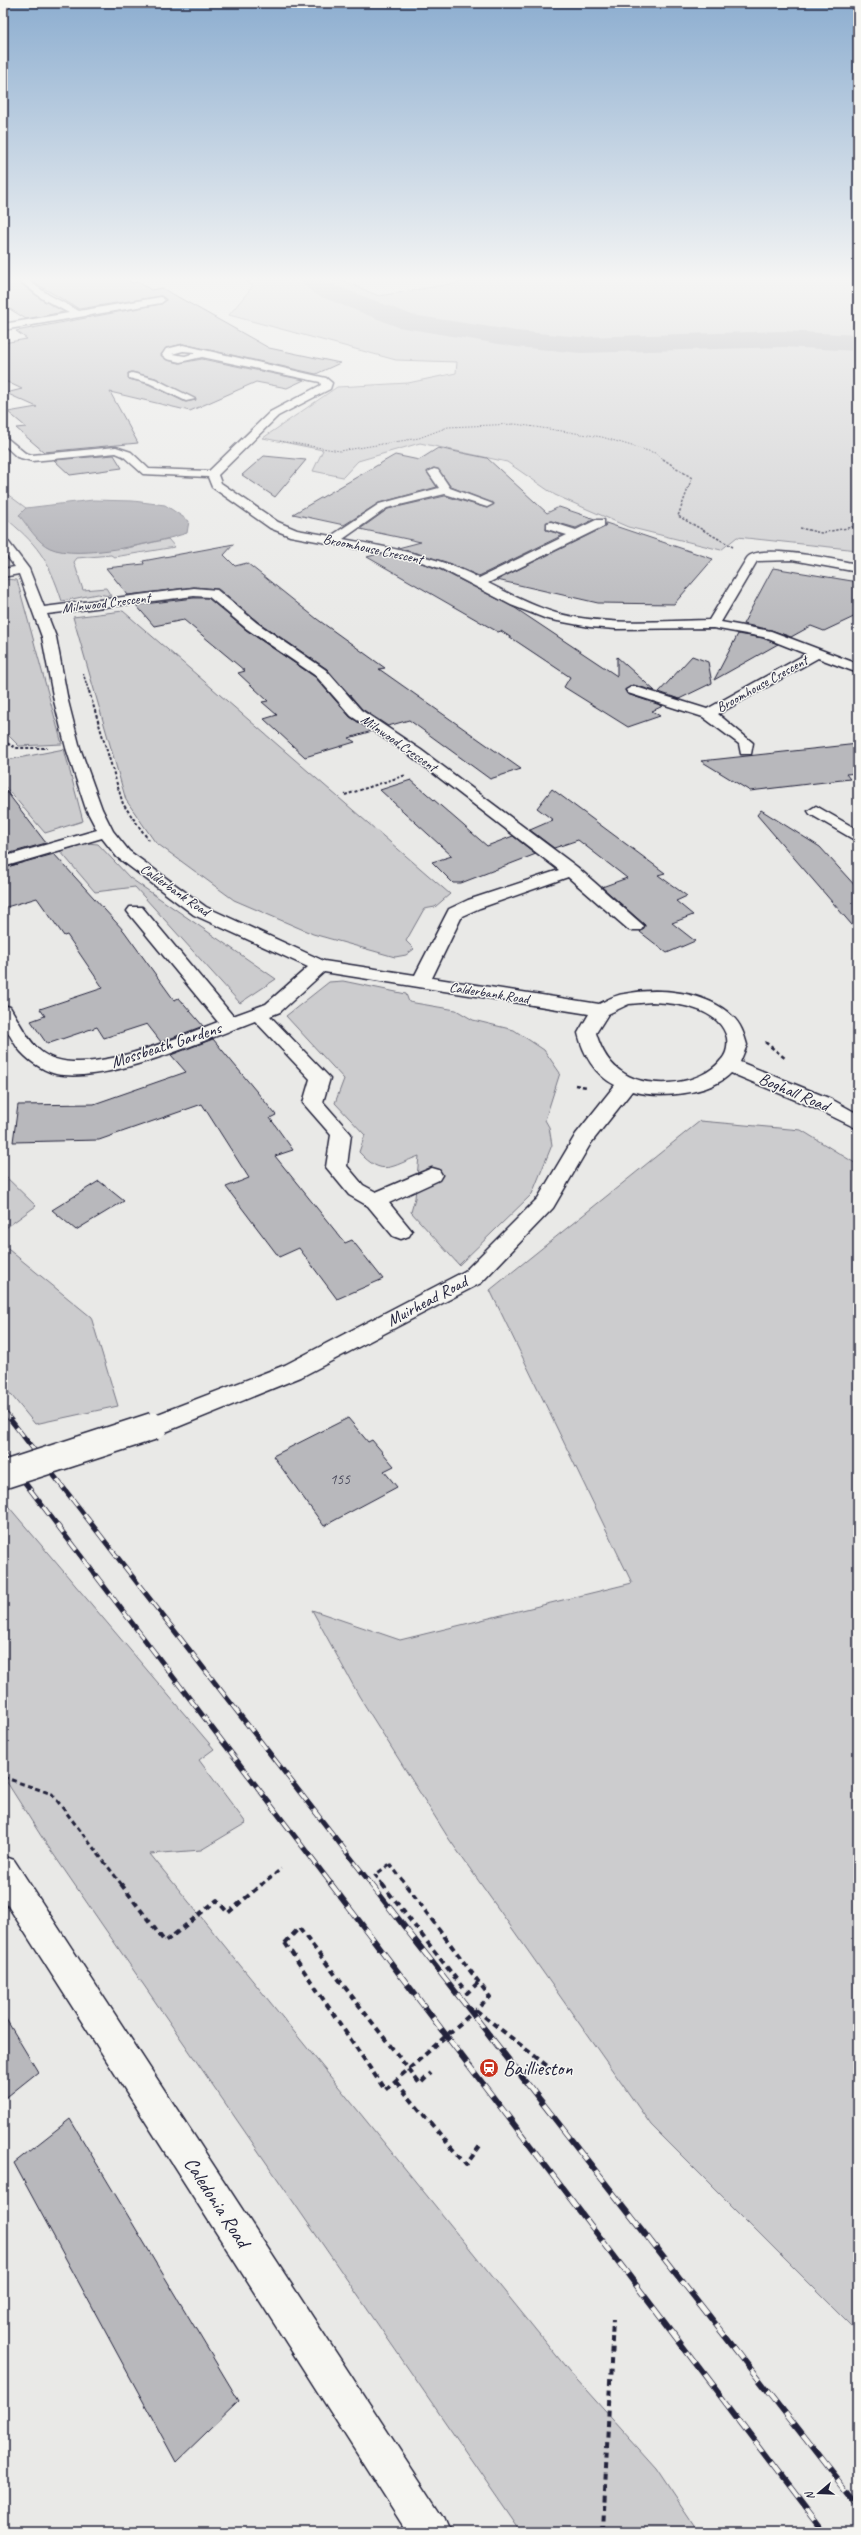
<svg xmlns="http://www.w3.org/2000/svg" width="861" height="2535" viewBox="0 0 861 2535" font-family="Caveat,sans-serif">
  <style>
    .green { fill: #ccccce; stroke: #777784 }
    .water { fill: #a5a5ac; stroke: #71717f }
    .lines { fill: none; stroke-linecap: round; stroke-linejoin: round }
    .river { fill: #a5a5ac; fill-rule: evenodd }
    .building { fill: #b8b8bc; stroke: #22223b; fill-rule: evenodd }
    .minor-casing { stroke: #22223b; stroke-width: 3 }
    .path-far5 { stroke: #22223b; stroke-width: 1; stroke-dasharray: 1.5 1.5; stroke-linecap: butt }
    .path-far4 { stroke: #22223b; stroke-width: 1.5; stroke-dasharray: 2.5 1.5; stroke-linecap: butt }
    .path-far3 { stroke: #22223b; stroke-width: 2; stroke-dasharray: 3 2; stroke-linecap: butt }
    .path-far2 { stroke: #22223b; stroke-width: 2.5; stroke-dasharray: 4 3; stroke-linecap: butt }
    .path-far1 { stroke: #22223b; stroke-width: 3; stroke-dasharray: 5 3.5; stroke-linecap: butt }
    .path { stroke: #22223b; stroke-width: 4; stroke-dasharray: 6 4.5; stroke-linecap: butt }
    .minor { fill: #f6f6f2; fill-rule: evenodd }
    .rail-far1-casing { stroke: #22223b; stroke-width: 5 }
    .rail-casing { stroke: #22223b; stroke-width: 6 }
    .rail-far1 { stroke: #f6f6f2; stroke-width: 3.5; stroke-dasharray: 11; stroke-linecap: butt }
    .rail { stroke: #f6f6f2; stroke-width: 4.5; stroke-dasharray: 14; stroke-linecap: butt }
    .minor-bridge-casing { stroke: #22223b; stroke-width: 30; stroke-linecap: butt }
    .path-bridge-far1 { stroke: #22223b; stroke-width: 3; stroke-dasharray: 5 3.5; stroke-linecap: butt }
    .path-bridge { stroke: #22223b; stroke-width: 4; stroke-dasharray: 6 4.5; stroke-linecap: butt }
    .minor-bridge { stroke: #f6f6f2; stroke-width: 27 }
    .labels { text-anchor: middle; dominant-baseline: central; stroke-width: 3; stroke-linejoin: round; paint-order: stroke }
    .far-street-label { font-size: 14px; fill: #22223b; stroke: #f6f6f2 }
    .number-label { font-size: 15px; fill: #48485b }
    .street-label { font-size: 17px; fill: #22223b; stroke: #f6f6f2 }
    .near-poi-label { font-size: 20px; fill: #22223b; stroke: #f6f6f2; text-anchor: start }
    .near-street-label { font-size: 20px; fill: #22223b; stroke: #f6f6f2 }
  </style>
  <rect width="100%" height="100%" fill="#e9e9e7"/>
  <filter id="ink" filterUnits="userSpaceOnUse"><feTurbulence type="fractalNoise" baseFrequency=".025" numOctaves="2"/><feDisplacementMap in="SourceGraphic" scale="8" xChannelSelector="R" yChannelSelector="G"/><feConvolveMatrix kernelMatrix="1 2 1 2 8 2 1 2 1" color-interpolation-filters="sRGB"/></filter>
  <g filter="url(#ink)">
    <path class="green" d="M243,279H339L379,296L481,279H858V550L737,537L721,550L628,527L555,495L507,462L420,443L358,461L343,477L313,471L323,450L263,438L337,387L408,383L456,373L457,362L396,360L229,315L253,286Z
      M3,491L26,508L19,515L123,549L168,539L175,547L114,557L111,555L77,558L74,562L83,590L106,588L111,596L97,594L62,601C48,558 37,544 3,516Z
      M3,579L17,580L62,744L19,746L3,730Z
      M123,611L450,894L435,907L424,909L406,941L414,949L406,955L395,957L313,934L234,900L155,842L126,800L73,617Z
      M64,749L83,821L45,833L3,784V761Z
      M87,843L98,844L130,878L276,979L240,1003L135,887L95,892L60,851Z
      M343,981L406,994L409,1002L456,1010L473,1020L514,1030L544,1050L560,1073L545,1120L549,1127L552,1145L532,1194L459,1265L411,1212L415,1198L419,1156C391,1166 383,1178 359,1152L365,1135L335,1103L344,1079L286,1016L329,982Z
      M700,1121L801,1130L858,1165V2332L651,2125L449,1839L359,1696L312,1610L400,1640L632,1583L490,1290Z
      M3,1174L36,1206L3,1230Z
      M3,1245L91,1317L118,1406L35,1424L3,1385Z
      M3,1500L214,1749L199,1760L246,1823L201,1850L150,1854L569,2371L656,2468L699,2532H521L43,1839L3,1776Z"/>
    <path class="water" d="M93,500L133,501L165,505L189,521L187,533C159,542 78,561 50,548C38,543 27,525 19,515L26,508Z"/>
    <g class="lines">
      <path class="river" d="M297,279H324L332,284L412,315L516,331L581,337L783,331L858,335V351L783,347L581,353L516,347L398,327L314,294Z"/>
    </g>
    <path class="building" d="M3,279H16L42,300L64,312L26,319L5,306L9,305L3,301Z
      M28,279H125L133,283L138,282L151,290L162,288L269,348L340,363L316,374L183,344L166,348L161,355L167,360L180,363L202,359L304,380L287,388L256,382L190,411L110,392L138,443L44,452L16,428L26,427L8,412L37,407L6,393L22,389L3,380V343L27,339L16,331L161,304L166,300L161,296L79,309ZM132,372L156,378L196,400L185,402L148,384L129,379L128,373Z
      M438,448L487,458L547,513L559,507L595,519L576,528L551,521L547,522L546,530L563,535L479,576L446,562L398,548L421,542L360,529L388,509L445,496L487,508L494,504L451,487L438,469L433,468L427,472L437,487L379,503L344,525L293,514L395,455L419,460Z
      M114,455L122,468L70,475L54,460Z
      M264,456L306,460L275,497L242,475Z
      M606,523L713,559L674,604L598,603L497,580L605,527Z
      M234,544L224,555L235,566L247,563L317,619L385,668L379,669L521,769L490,779L409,720L388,726L362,709L327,669L258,622L218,589L194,587L128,595L106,568L144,564L143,561Z
      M378,554L413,560L441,570L515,608L617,676V657L655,691L633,685L625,690L627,694L663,706L652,711L660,716L628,727L564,687L570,677L501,631L498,632L367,557Z
      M773,568L858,582V615L824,631L811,626L791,637L771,630L743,624Z
      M194,598H208L246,630L315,677L350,717L372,731L349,738L355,742L305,757L264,719L277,715L262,702L268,701L238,673L245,671L184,620L154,626L136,605Z
      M738,634L763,638L778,644L714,680Z
      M692,656L708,662L712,683L679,699L659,692Z
      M858,744V773L846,774L850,779L750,791L701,761Z
      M411,780L487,846L513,836L536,854L461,883H453L432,862L452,856L380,790Z
      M3,787L46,843L3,855Z
      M552,789L665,873L658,875L687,896L676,901L693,915L672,923L695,941L667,953L640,932L645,925L602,887L627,878L578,840L554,848L530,830L553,820L537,808Z
      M761,810L820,847L858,889V932L757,815Z
      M54,854L124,931L174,1000L179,998L203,1026L161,1042L147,1024L104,1038L97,1027L47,1044L31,1021L45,1016L40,1009L103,988L67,935L64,936L37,898L3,908V868Z
      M213,1039L276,1115L270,1118L293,1150L275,1156L345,1243L352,1240L383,1279L337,1299L299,1248L279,1257L226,1187L249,1178L202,1104L99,1140L13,1142L18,1105L94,1104L186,1072L171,1055Z
      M99,1181L124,1201L76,1230L52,1210Z
      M348,1418L368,1442L372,1440L394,1466L384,1471L397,1487L324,1526L273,1456Z
      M3,2014L38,2072L3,2100Z
      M70,2119L239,2401L176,2462L14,2163Z"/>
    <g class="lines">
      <g class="minor-casing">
        <path id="minor" d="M17,279H26L49,295L79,311L161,297L165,300L161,303L3,330V324L69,313L43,299Z
          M183,345L326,378L332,383L330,389L278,416L218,475L221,483L278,522L297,530L331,536L379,504L439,488L428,472L434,469L438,470L450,488L493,504L487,507L445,494L387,508L343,539C392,548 434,555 479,578L567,535L547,529V523L551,522L576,530L596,520H604V526L488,583C510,594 532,606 556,613C605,626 658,621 709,620L747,558C758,542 840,561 858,564V572L792,560L757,561L721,622L771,631L858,664V673L818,658L718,714L753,743L751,754H741L739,744L703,717L628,693L626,690L633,686L707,709L806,654L763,637L713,628L616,629L590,627L547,619L511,605L442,569L413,559L290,536L270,528L212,487L208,477L143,474L123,456L116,453L32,461L17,457L3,444V435L25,453L32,455L116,447L131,452L149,469L209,471L270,412L321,385L320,382L202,357L180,362L167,359L162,355L166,349ZM183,351L194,352L195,353L185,356L172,354Z
          M132,373L155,379L195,399L186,401L149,383L129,378V374Z
          M3,539L7,540L29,569L44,607L194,588L217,590L257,623L326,670L361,710L421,750L577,867L644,926L641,930H629L568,877L480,908L462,916L432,978L599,1004C607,1000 615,995 624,994C658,987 706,991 732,1016C741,1024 744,1034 747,1045L740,1062L831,1099L858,1114V1129L817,1109L731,1073C710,1095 659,1099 632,1091L591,1143L553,1208L481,1283L301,1377L163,1433L154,1436L145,1433L142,1426L145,1419L285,1365L465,1271L538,1198L576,1134L615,1085C595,1075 583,1054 578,1033L589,1014L324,972L280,1012L270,1016L330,1078L323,1102L351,1134L347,1166L363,1185L376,1192L432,1168L439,1170L442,1175L439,1180L389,1203L412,1231L409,1236L401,1239L393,1236L368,1206L349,1195L326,1167L331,1135L303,1103L310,1079L255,1021C204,1040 108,1084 56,1074C41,1070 26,1059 17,1047C6,1029 3,1027 3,1005L10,1007C18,1020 27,1039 39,1050C77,1084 177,1037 218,1022L130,915L127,911L130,907H142L233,1016L266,1004L308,967L194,915L117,857L102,838L3,867V857L97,830L86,809L66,748L54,701L42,637L19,574L3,577V569L15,567L3,551ZM194,596L209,597L247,629L316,676L351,716L411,756L559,870L468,900L449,909L415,975L324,961L206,907L129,851L113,831L102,809L80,748L68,701L56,637L47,614ZM652,1002C677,1003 720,1008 727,1038C728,1046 727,1054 721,1060C702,1085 650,1090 625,1074C609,1065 601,1050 596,1033L608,1014L629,1004Z
          M816,806L858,830V842L810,814L808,811Z
          M3,1856L14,1860L444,2518L450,2532H407L3,1898Z"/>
      </g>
      <path class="path-far5" d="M280,441L340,451L419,438L448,427L515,424L602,437L655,453L665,460"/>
      <path class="path-far4" d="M663,459L692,478L678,516L733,547
        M800,528L821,533L858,526
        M83,673L89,692"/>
      <path class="path-far3" d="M89,691L123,804L150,842
        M3,741L16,748H47
        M345,795L406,775"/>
      <path class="path-far2" d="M765,1042L786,1059
        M575,1085L587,1087"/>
      <path class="path-far1" d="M3,1777L52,1794L122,1885
        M261,1885L281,1869
        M383,1885L375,1875L390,1864"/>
      <path class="path" d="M121,1884L165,1942L217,1900L228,1913L262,1884
        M382,1884L467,1993L481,1980
        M285,1943L299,1928L420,2084L431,2073
        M476,2010L551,2069
        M396,2082L466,2165L482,2143
        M603,2532L613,2319"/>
      <use href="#minor" class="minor"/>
      <g class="rail-far1-casing">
        <path id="rail-far1" d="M3,1410L372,1885
          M3,1454L332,1885"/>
      </g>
      <g class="rail-casing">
        <path id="rail" d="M331,1884L824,2532
          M371,1884L858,2506"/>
      </g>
      <use href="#rail-far1" class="rail-far1"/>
      <use href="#rail" class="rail"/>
      <g class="minor-bridge-casing">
        <path id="minor-bridge" d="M3,1475L154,1426"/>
      </g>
      <path class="path-bridge-far1" d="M390,1864L406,1885"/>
      <path class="path-bridge" d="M285,1943L385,2090L490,1997L405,1884"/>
      <use href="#minor-bridge" class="minor-bridge"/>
    </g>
  </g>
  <linearGradient id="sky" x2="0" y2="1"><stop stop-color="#8daed0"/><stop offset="0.44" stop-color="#f5f5f4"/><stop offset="1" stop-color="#f5f5f4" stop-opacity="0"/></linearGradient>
  <rect width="861" height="634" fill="url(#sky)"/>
  <defs>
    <g id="station-disc" transform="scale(1)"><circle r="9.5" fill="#c8321e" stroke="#f6f6f2"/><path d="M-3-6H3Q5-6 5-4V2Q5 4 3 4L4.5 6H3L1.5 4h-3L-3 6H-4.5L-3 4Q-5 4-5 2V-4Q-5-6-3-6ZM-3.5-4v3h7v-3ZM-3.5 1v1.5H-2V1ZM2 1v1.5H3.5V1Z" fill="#fff"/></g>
  </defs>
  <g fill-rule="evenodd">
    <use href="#station-disc" x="489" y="2068"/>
  </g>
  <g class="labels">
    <g class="far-street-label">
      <text transform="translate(373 549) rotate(12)">Broomhouse Crescent</text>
      <text transform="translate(106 603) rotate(-7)">Milnwood Crescent</text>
      <text transform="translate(762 684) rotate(-29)">Broomhouse Crescent</text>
      <text transform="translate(399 743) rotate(35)">Milnwood Crescent</text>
      <text transform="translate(175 890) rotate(35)">Calderbank Road</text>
      <text transform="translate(489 993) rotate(9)">Calderbank Road</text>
    </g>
    <g class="number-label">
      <text x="340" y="1479">155</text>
    </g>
    <g class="street-label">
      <text transform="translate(166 1045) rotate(-18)">Mossbeath Gardens</text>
      <text transform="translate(794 1092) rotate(23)">Boghall Road</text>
      <text transform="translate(427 1301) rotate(-28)">Muirhead Road</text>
    </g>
    <g class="near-poi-label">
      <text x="503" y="2068">Baillieston</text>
    </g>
    <g class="near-street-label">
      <text transform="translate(217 2202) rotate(57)">Caledonia Road</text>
    </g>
  </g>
  <rect width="861" height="2535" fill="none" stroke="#f6f6f2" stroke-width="16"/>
  <rect x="8" y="8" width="845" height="2519" fill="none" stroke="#22223b" stroke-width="1.5" filter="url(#ink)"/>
  <g transform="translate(819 2493) rotate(251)" stroke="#f6f6f2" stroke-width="3" paint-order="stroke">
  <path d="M0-3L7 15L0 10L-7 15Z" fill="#22223b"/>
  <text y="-6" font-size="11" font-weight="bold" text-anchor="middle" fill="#22223b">N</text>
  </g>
</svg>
